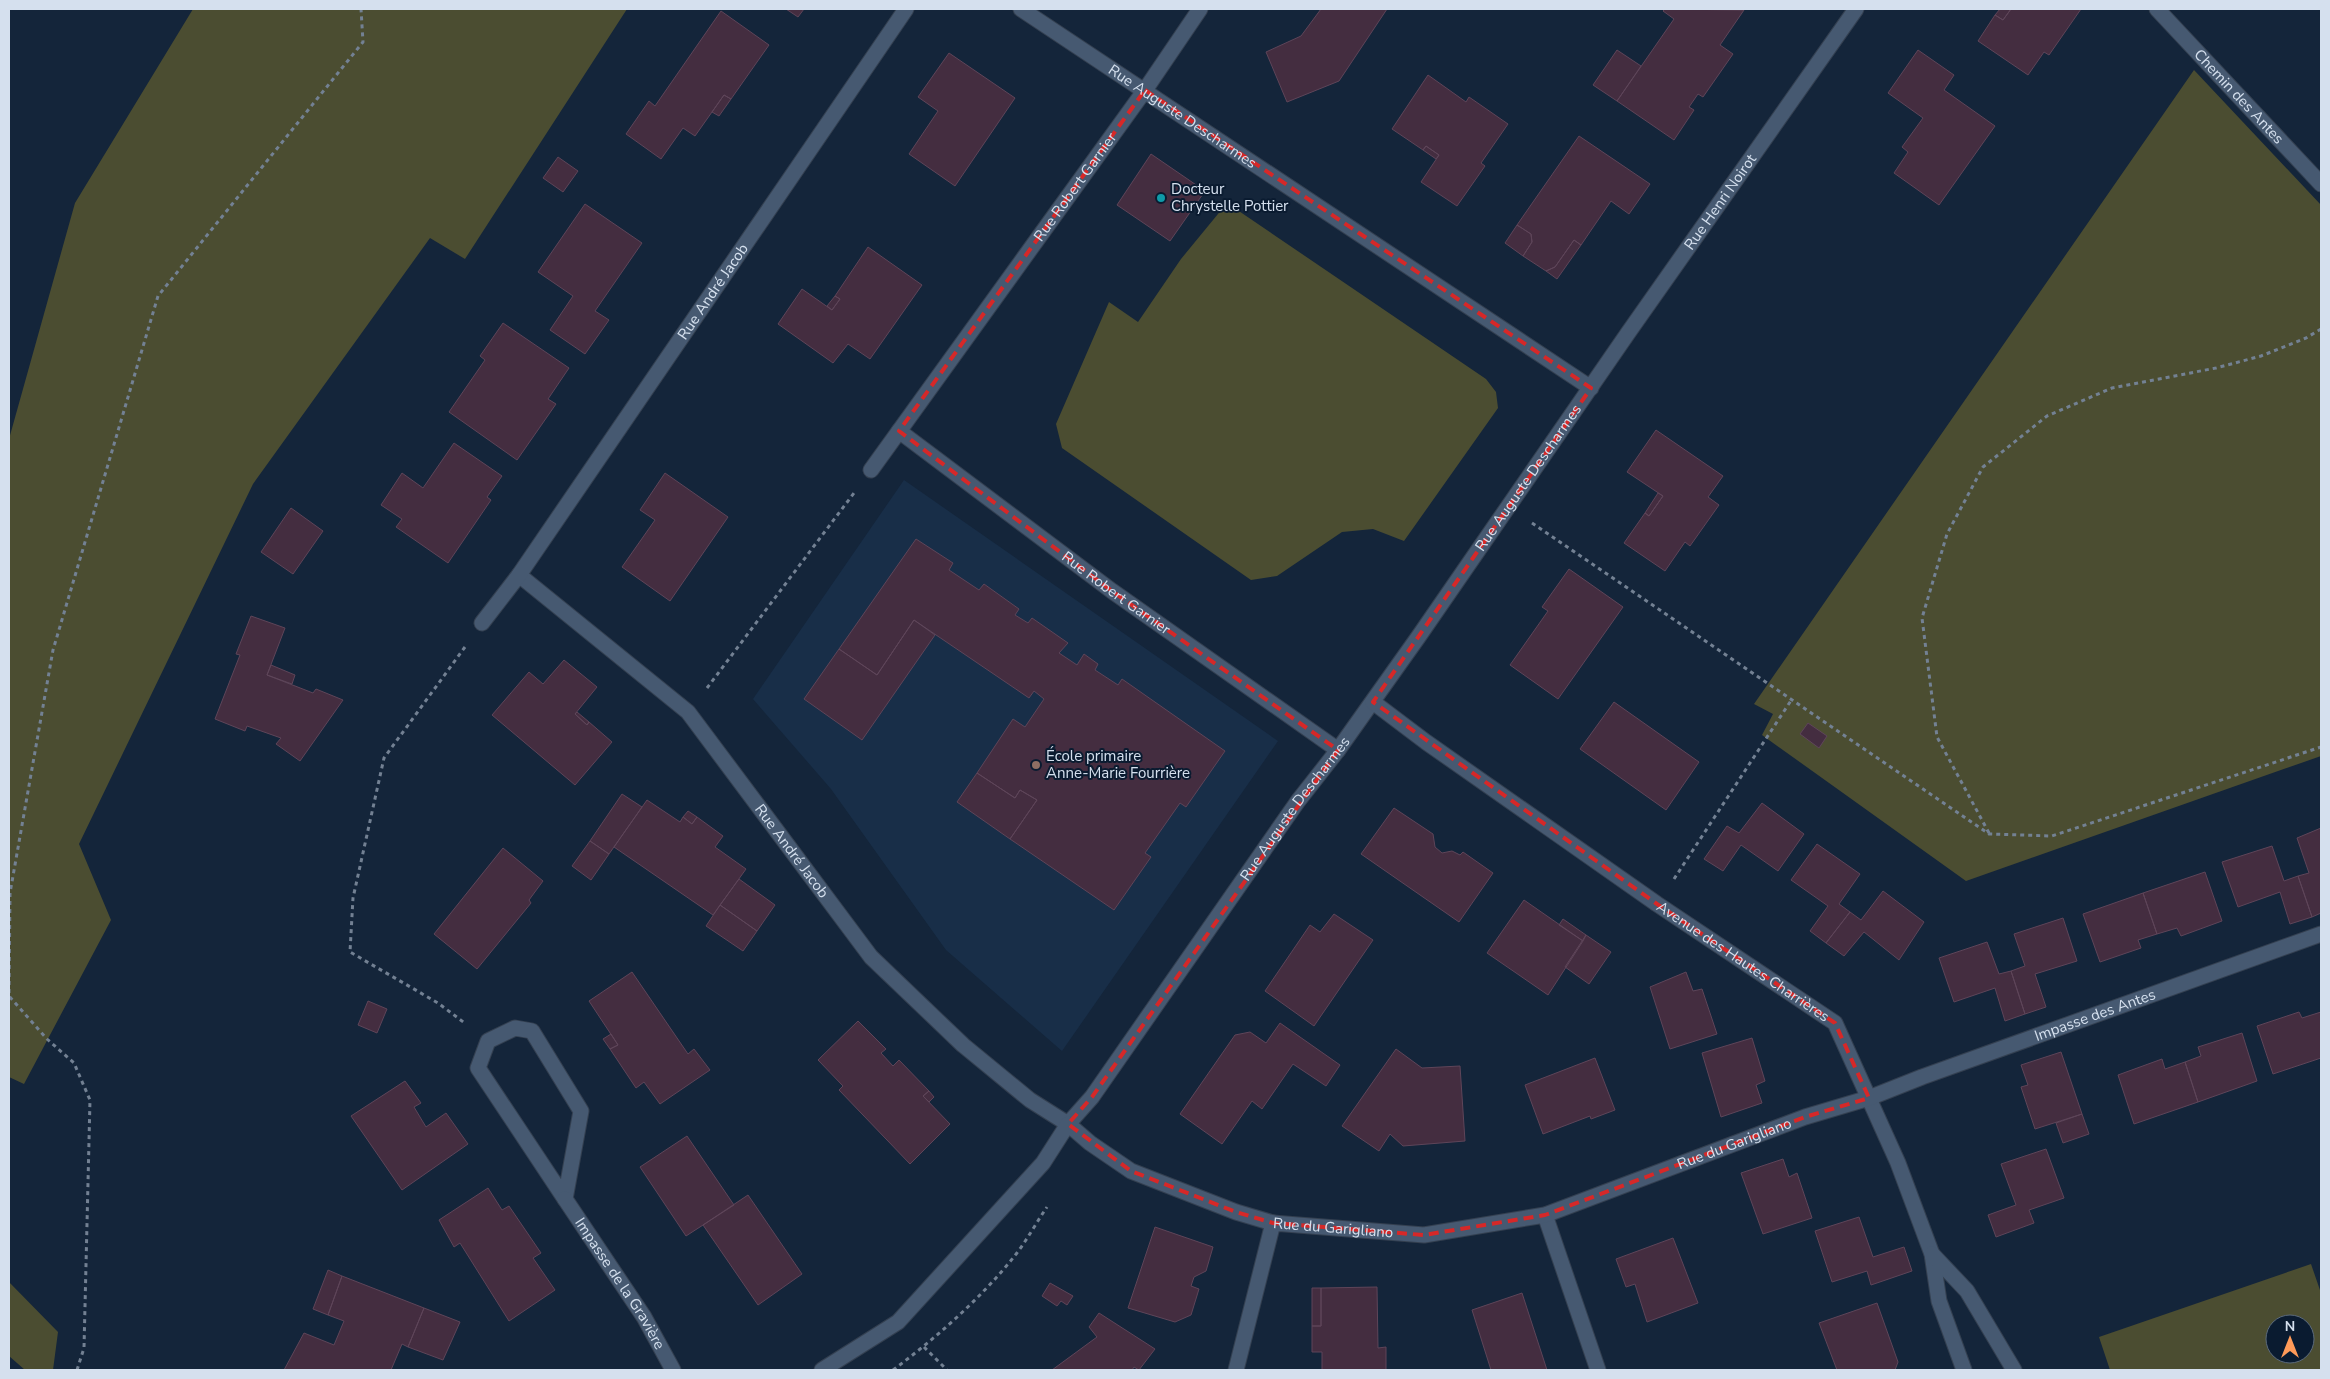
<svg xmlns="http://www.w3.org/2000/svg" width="2330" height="1379" viewBox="0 0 2330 1379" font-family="'Nunito Sans',sans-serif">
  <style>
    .built { fill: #182e48 }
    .green { fill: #4b4d31; fill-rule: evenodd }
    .building { fill: #442d40; stroke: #5e4559 }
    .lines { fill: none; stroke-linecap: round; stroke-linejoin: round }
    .minor-casing { stroke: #344051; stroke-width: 17 }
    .path { stroke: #738193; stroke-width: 3; stroke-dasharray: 4 4; stroke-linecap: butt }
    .minor { stroke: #465971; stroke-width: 15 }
    .marked { fill: none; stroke: #d62828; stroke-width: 4; stroke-dasharray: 10 6; stroke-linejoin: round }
    .culture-dot { fill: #0f9aa8; stroke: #0a1b30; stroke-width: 2 }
    .education-dot { fill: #8d6e63; stroke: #0a1b30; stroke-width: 2 }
    .labels { text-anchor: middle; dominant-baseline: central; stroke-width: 4; stroke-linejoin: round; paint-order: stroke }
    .street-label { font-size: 15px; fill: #d5e0ee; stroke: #0a1b30 }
    .poi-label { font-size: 15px; fill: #d5e0ee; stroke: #0a1b30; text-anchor: start }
  </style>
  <rect width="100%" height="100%" fill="#14253a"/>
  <path class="built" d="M904,480L1278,741L1062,1051L946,950L831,789L753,699Z"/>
  <path class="green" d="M193,9H627L465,259L430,238L253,484L79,844L111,920L24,1084L9,1077V439L75,203Z
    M2194,70L2321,205V756L1966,881L1762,735L1773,714L1754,704Z
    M1227,203L1486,379L1496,392L1498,408L1404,541L1373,529L1342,532L1277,576L1251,580L1062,448L1056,424L1109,302L1138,322L1181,259Z
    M2311,1264L2321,1293V1370H2110L2099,1337ZM2275,1324H2305V1354H2275Z
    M9,1282L58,1332L53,1370H25L9,1356Z"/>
  <path class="building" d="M786,9H804L798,17Z
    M1321,9H1387L1339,81L1287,102L1266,52L1301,36Z
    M1665,9L1744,10L1720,45L1733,54L1703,97L1698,94L1689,107L1694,110L1674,140L1617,101L1674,19L1663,11Z
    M2000,9H2011L2003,20L1995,15Z
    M2011,9H2081L2049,55L2044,52L2028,75L1978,41L1995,15L2003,20Z
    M721,11L769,45L731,99L724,95L695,136L683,128L661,159L626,134L649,101L655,106Z
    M1617,50L1641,66L1617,101L1593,85Z
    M1918,50L1954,75L1944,90L1995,126L1939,205L1894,173L1908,152L1902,147L1923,118L1888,93Z
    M949,53L1015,98L955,186L909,154L938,111L918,97Z
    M1428,75L1466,102L1469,97L1508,124L1481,163L1485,166L1457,206L1421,182L1439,155L1426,146L1423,150L1392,129Z
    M724,95L731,99L719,116L712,112Z
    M1579,136L1650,184L1629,214L1611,201L1581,245L1574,240L1555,267L1546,271L1523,256L1532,242L1531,234L1517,225Z
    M1426,146L1439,155L1436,159L1423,150Z
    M1151,154L1205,191L1170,241L1117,205Z
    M558,157L578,171L563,192L543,178Z
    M585,204L642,243L595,311L609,320L585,354L550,330L573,296L538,272Z
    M1517,225L1531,234L1532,242L1523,256L1505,243Z
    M1574,240L1581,245L1557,279L1546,271L1555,267Z
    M868,247L922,285L870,359L848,344L833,363L778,324L802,289L832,310L840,299L835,296Z
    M835,296L840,299L832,310L827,306Z
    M503,323L569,368L548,399L556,404L517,460L449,412L485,360L480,356Z
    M1656,430L1723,476L1708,497L1719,505L1690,546L1685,542L1665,571L1624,543L1645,513L1649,516L1663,496L1627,472Z
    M454,443L502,476L487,497L491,500L448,563L396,527L402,519L381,505L402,473L423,488Z
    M665,473L728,517L670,601L622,567L655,520L640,510Z
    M1658,493L1663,496L1649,516L1645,513Z
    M291,508L323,531L293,574L261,552Z
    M916,539L953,563L949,570L979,590L984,584L1019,609L1015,615L1028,623L1032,618L1068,643L1059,653L1077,665L1084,654L1098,664L1095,670L1118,685L1122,679L1225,751L1186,807L1180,803L1145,853L1151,857L1114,910L1010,839L1037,800L1020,790L1015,798L977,773L1013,719L1025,727L1044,699L1034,691L1029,698L914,620L877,675L839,649Z
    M1569,569L1623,607L1558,699L1510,665L1548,611L1542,607Z
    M251,616L285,628L267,675L313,693L316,689L343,700L300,761L276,744L281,738L247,726L245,731L215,719L240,655L236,654Z
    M914,620L935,635L862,740L804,699L839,649L877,675Z
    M564,660L597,687L575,714L587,725L589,722L612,742L575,785L492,715L529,672L543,684Z
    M271,665L295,675L292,684L267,675Z
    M1614,702L1699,762L1666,810L1580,749Z
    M577,712L589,722L587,725L575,714Z
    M1808,723L1827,736L1819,748L1800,734Z
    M977,773L1015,798L1020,790L1037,800L1010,839L957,802Z
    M622,794L642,807L609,854L590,841Z
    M647,800L680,822L683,817L692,824L697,817L723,836L715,847L746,869L713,915L614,847Z
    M1762,803L1804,834L1778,871L1741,845L1723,871L1704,859L1727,826L1739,833Z
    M1394,808L1433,834L1435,847L1442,853L1452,851L1460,855L1463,852L1493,873L1459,922L1361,854Z
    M688,811L697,817L692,824L683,817Z
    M2321,828V913L2312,917L2298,876L2309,873L2297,838Z
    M590,841L609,854L591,880L572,866Z
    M1817,844L1860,874L1839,904L1850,912L1826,943L1810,931L1828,906L1791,880Z
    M2272,846L2284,881L2298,876L2312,917L2290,924L2280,892L2238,907L2222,862Z
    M503,848L543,881L529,900L531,903L477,969L434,934Z
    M2205,872L2222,921L2181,936L2177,928L2157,934L2143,893Z
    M739,879L775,905L757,931L720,905Z
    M1883,891L1924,922L1899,960L1864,932L1844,956L1826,943L1850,912L1861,920Z
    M2143,893L2157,934L2138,940L2141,948L2100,962L2083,914Z
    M1524,900L1583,941L1548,995L1487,953Z
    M720,905L757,931L743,951L706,926Z
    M1334,914L1373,940L1314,1026L1265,991L1310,925L1320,932Z
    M2063,918L2077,961L2035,974L2046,1007L2025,1014L2011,971L2025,966L2014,934Z
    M1563,919L1586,935L1583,941L1559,925Z
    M1586,935L1611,952L1589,984L1565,967Z
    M1987,942L1999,974L2011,971L2025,1014L2005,1021L1995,988L1954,1002L1939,958Z
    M632,972L688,1054L694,1049L710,1070L660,1104L644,1082L636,1088L610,1049L618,1045L589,1001Z
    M1686,972L1693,991L1702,989L1717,1034L1670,1049L1650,987Z
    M368,1001L387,1009L377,1033L358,1025Z
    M2299,1012L2302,1018L2321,1012V1058L2273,1074L2257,1026Z
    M858,1021L886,1049L881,1053L893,1066L899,1060L929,1091L923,1096L950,1124L910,1164L839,1090L843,1086L818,1060Z
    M1280,1023L1340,1065L1326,1086L1293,1064L1262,1109L1252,1101L1222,1144L1180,1114L1235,1035L1250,1032L1266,1043Z
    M2242,1033L2257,1081L2198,1102L2185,1062L2201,1056L2198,1047Z
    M611,1034L618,1045L610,1049L603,1039Z
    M1752,1038L1765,1081L1756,1085L1762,1103L1721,1117L1702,1053Z
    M1396,1049L1422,1068L1460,1066L1465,1141L1403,1146L1390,1134L1379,1151L1342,1126Z
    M2061,1052L2082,1114L2035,1129L2021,1087L2028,1085L2021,1065Z
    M1595,1058L1615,1110L1591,1119L1590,1116L1543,1134L1525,1085Z
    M2162,1059L2165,1069L2185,1062L2198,1102L2134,1124L2118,1075Z
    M405,1081L421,1103L414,1107L426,1127L446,1113L468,1144L402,1190L351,1116Z
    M929,1091L934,1097L929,1102L923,1096Z
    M2082,1114L2089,1134L2063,1143L2056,1123Z
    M687,1136L734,1205L686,1236L640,1167Z
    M2046,1149L2064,1198L2029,1210L2034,1223L1996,1237L1988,1215L2016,1205L2001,1164Z
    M1783,1159L1789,1177L1797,1173L1812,1218L1763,1234L1741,1173Z
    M488,1188L502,1210L509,1206L541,1253L533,1258L555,1290L509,1321L460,1243L454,1247L439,1220Z
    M748,1195L802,1274L758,1305L703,1225Z
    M1859,1217L1873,1257L1904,1247L1912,1271L1871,1285L1867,1271L1832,1282L1815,1231Z
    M1155,1227L1213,1247L1206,1271L1194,1277L1191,1286L1199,1289L1191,1315L1175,1322L1128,1308Z
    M1673,1238L1698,1303L1647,1322L1635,1284L1626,1287L1616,1259Z
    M328,1270L342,1276L328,1315L313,1309Z
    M342,1276L424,1308L408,1347L402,1344L391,1370H284L304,1333L334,1345L344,1321L328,1315Z
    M1050,1283L1073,1296L1067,1305L1061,1301L1057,1306L1042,1296Z
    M1377,1287L1378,1348L1386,1347V1370H1322V1352H1312V1326H1321V1288Z
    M1312,1288H1321V1326H1312Z
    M1522,1293L1547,1370H1491L1472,1310Z
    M1877,1303L1898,1362L1895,1370H1837L1819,1323Z
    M424,1308L460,1322L443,1360L408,1347Z
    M1099,1313L1155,1349L1139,1370L1134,1367L1132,1370H1052L1097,1337L1089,1327Z"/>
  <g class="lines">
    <g class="minor-casing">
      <g id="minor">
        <path id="s1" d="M1021,9L1591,388"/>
        <path id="s2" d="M2157,9L2321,184"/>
        <path id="s3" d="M899,431L1112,591L1338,750"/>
        <path id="s4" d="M871,470L1145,90L1200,9"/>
        <path id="s5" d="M519,575L688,712L871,957L963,1045L1030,1100L1068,1124L1092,1097L1298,801L1338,750L1419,636L1628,333L1856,9"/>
        <path id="s6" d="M482,623L519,575L906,9"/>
        <path id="s7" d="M1373,702L1426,742L1657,904L1835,1023L1898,1163L1932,1254L1939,1301L1964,1370"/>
        <path d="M515,1028L532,1031L581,1111L565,1199L478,1068L488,1041Z"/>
        <path id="s8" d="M565,1199L644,1317L673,1370"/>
        <path d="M1545,1215L1598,1370"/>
        <path d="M1932,1254L1967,1291L2014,1370"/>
        <path d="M822,1370L898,1322L1043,1163L1068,1124L1090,1143L1131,1171L1236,1212L1273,1223"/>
        <path id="s9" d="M1236,1370L1273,1223L1424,1235L1545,1215L1805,1117L1869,1098L1922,1077L2321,934"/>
      </g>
    </g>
    <path class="path" d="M1532,523L1989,834L2052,836L2321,747
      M465,647L384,758L353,898L350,952L438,1003L466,1024
      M707,688L854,493
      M1989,833L1937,737L1922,618L1947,534L1983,467L2047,416L2112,388L2216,368L2261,356L2306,338L2321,329
      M1674,879L1792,699
      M924,1347L947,1370
      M77,1370L84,1348L90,1100L74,1063L47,1039L9,996L10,893L53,650L158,296L363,42L361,9
      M893,1370C936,1338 979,1300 1013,1258C1026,1242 1036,1223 1047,1207"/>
    <use href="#minor" class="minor"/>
  </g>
  <path class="marked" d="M1145,90L1591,388L1373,702L1657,904L1835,1023L1869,1098L1805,1117L1545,1215L1424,1235L1273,1223L1236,1212L1131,1171L1068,1124L1092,1097L1338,750L1112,591L899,431Z"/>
  <circle class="culture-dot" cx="1161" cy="198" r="5"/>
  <circle class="education-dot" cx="1036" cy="765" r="5"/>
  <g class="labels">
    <g class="street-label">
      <text stroke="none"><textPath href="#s2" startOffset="120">Chemin des Antes</textPath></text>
      <text stroke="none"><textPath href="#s1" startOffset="194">Rue Auguste Descharmes</textPath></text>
      <text stroke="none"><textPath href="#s4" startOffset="349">Rue Robert Garnier</textPath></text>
      <text stroke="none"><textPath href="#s5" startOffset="1912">Rue Henri Noirot</textPath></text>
      <text stroke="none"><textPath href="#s6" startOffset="404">Rue André Jacob</textPath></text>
      <text stroke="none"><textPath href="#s5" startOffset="1576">Rue Auguste Descharmes</textPath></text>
      <text stroke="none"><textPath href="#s3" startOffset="271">Rue Robert Garnier</textPath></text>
      <text stroke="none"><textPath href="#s5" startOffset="1171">Rue Auguste Descharmes</textPath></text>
      <text stroke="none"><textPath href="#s5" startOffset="391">Rue André Jacob</textPath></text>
      <text stroke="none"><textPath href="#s7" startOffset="452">Avenue des Hautes Charrières</textPath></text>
      <text stroke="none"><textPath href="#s9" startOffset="1011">Impasse des Antes</textPath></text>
      <text stroke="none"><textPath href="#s9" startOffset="628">Rue du Garigliano</textPath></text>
      <text stroke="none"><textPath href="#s9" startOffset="212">Rue du Garigliano</textPath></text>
      <text stroke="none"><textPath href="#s8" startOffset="101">Impasse de la Gravière</textPath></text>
    </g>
    <g class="poi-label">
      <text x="1171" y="189">Docteur<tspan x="1171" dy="17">Chrystelle Pottier</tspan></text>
      <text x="1046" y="756">École primaire<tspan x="1046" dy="17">Anne-Marie Fourrière</tspan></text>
    </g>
  </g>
  <rect width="2330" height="1379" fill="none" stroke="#d5e0ee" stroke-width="20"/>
  <g transform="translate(2290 1339)"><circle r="24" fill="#0a1b30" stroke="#5b6a7c"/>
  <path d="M0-4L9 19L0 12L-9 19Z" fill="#ff9b59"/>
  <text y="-8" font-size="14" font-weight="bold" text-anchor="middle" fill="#d5e0ee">N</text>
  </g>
</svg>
